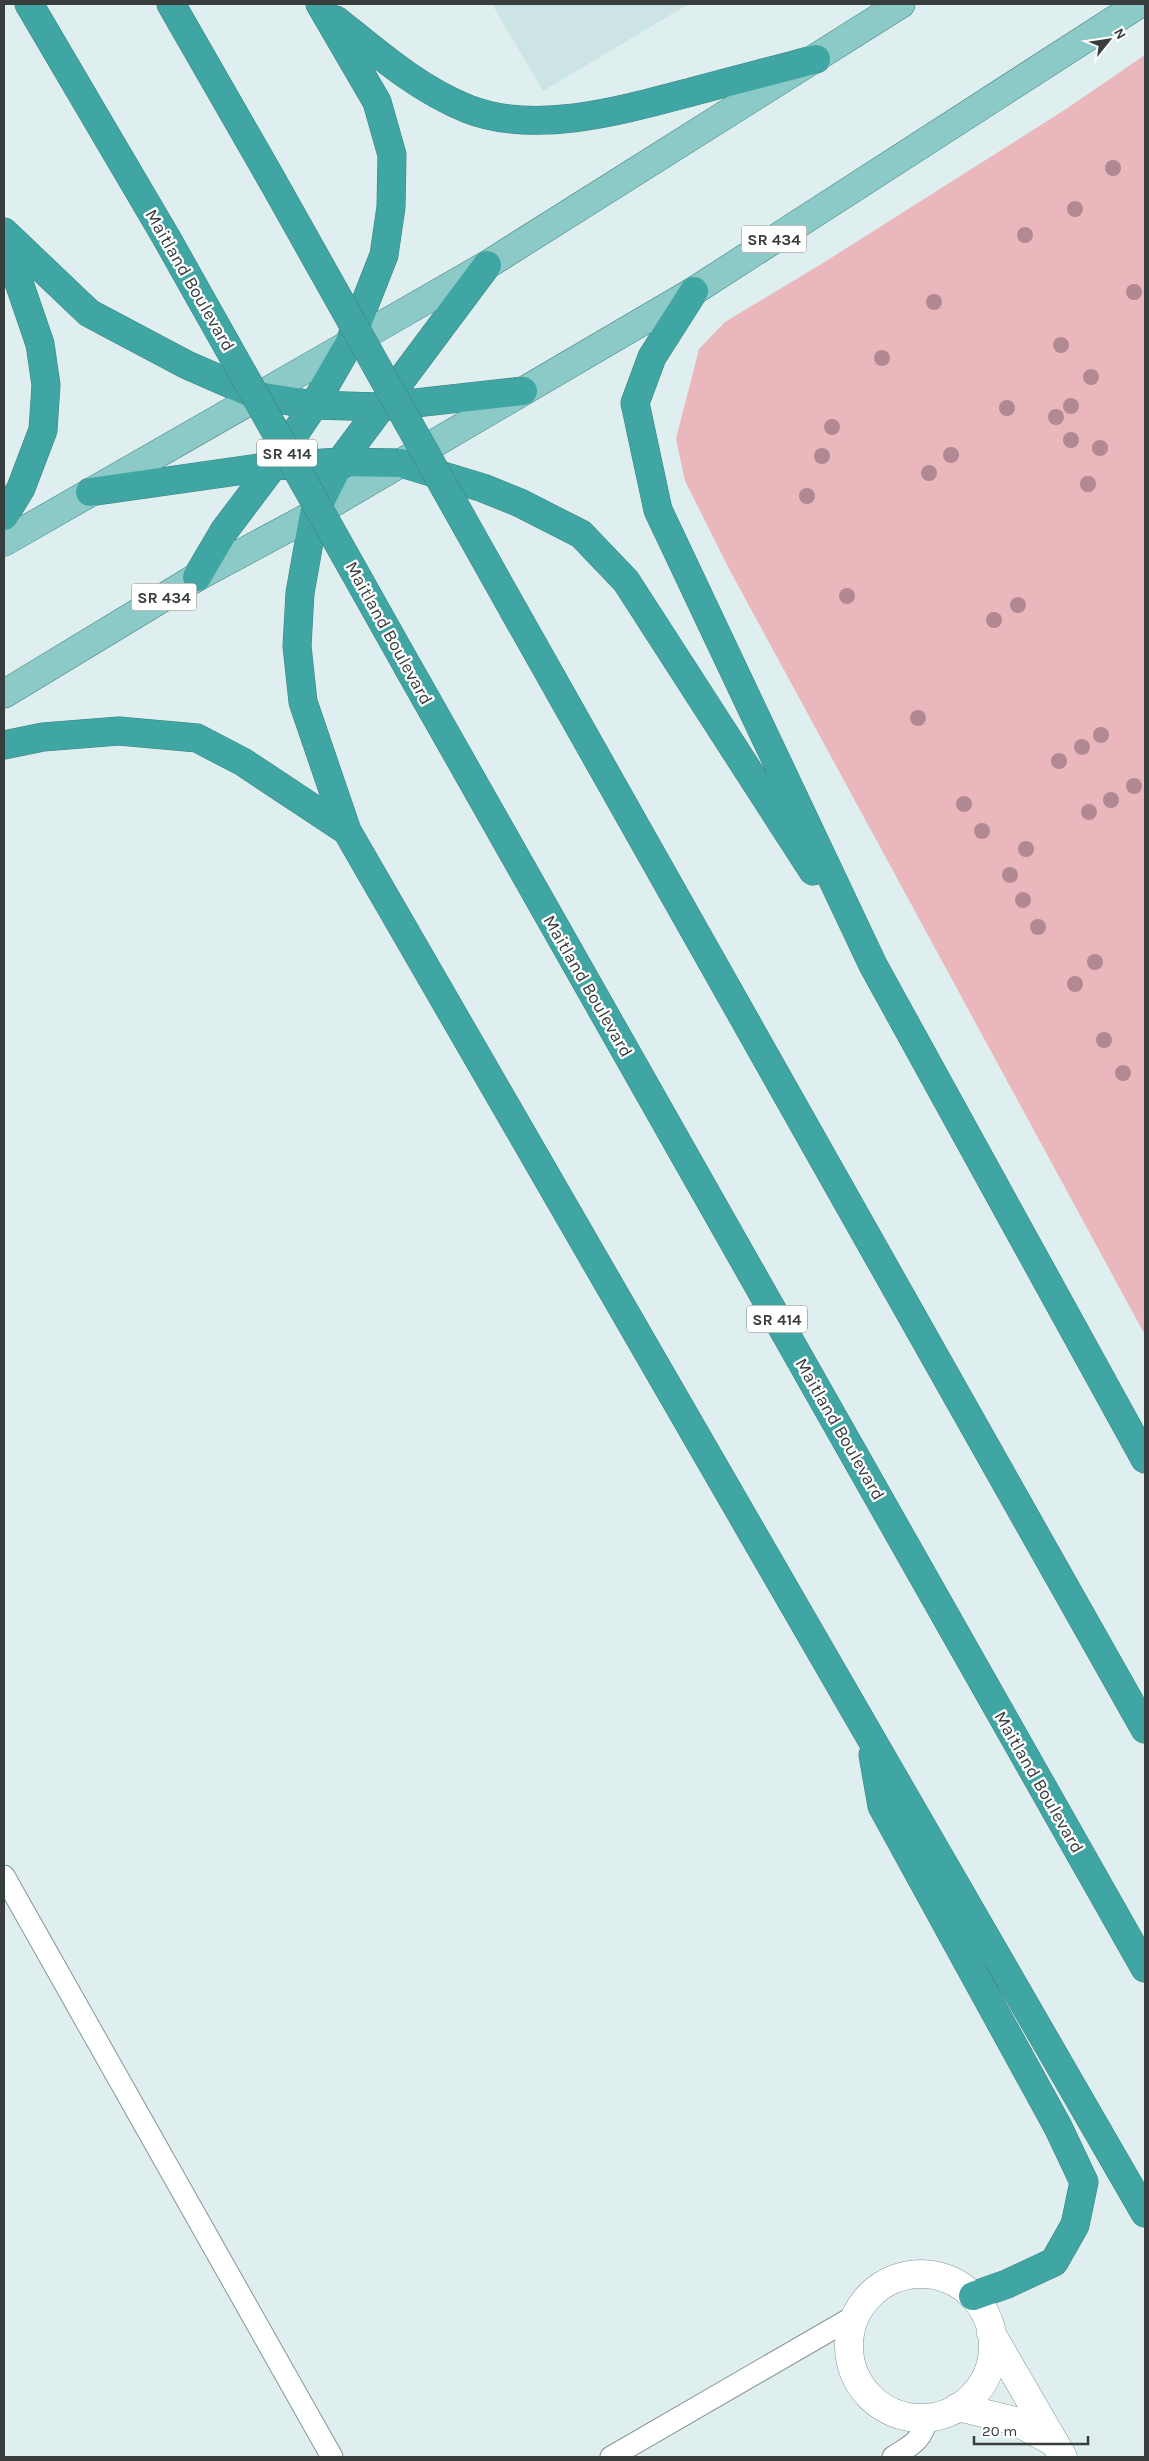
<svg xmlns="http://www.w3.org/2000/svg" width="1149" height="2461" viewBox="0 0 1149 2461" font-family="Karla,sans-serif">
  <style>
    .built { fill: #cce5e4 }
    .green { fill: #eab7bc }
    .lines { fill: none; stroke-linecap: round; stroke-linejoin: round }
    .service-casing { stroke: #879595; stroke-width: 23 }
    .minor-casing { stroke: #879595; stroke-width: 29 }
    .primary-casing { stroke: #3d8280; stroke-width: 29 }
    .motorway-casing { stroke: #3d8280; stroke-width: 29 }
    .service { stroke: #fff; stroke-width: 21 }
    .minor { stroke: #fff; stroke-width: 28 }
    .primary { stroke: #8ccac8; stroke-width: 28 }
    .motorway { stroke: #40a6a3; stroke-width: 28 }
    .motorway-bridge-casing { stroke: #3d8280; stroke-width: 29; stroke-linecap: butt }
    .motorway-bridge { stroke: #40a6a3; stroke-width: 28 }
    .tree { fill: #b28892 }
    .labels { text-anchor: middle; dominant-baseline: central; stroke-width: 4.5; stroke-linejoin: round; paint-order: stroke }
    .shield { fill: #fff; stroke: #747878; stroke-width: 1 }
    .shield-label { font-size: 16px; font-weight: bold; fill: #383e3e }
    .street-label { font-size: 18px; fill: #383e3e; stroke: #fff }
  </style>
  <rect width="100%" height="100%" fill="#dfefef"/>
  <path class="built" d="M492,4H689L543,91Z"/>
  <path class="green" d="M1145,55V1335L727,565L685,481L676,439L699,349L725,322L823,263L1066,109Z"/>
  <g class="lines">
    <g class="service-casing">
      <path id="service" d="M4,1876L332,2457
        M611,2457L853,2317
        M893,2457C913,2444 921,2442 928,2417"/>
    </g>
    <g class="minor-casing">
      <path id="minor" d="M849 2346a72 72 0 1 1 144 0a72 72 0 1 1-144 0Z
        M991,2333L1063,2457
        M958,2407L1015,2421L1055,2443"/>
    </g>
    <g class="primary-casing">
      <path id="primary" d="M4,542L487,265L901,4
        M4,694L197,577L314,514L694,291L1139,4"/>
    </g>
    <g class="motorway-casing">
      <path id="motorway" d="M29,4L166,237
        M171,4L272,180
        M336,20C377,53 418,89 468,109C537,136 627,109 695,91C735,80 776,70 816,59
        M4,232L89,313L187,365L258,396L314,405L380,407L523,391
        M4,239L40,344L46,385L43,430L21,488L4,516
        M487,265L340,462L314,514L300,593L297,646L303,702L347,831L1145,2213
        M694,291L652,357L635,403L658,510L873,965L1145,1459
        M90,492L273,466L340,462L401,463L483,488L520,503L581,534L626,581L813,871
        M197,577L224,531L273,466L314,405L349,344L384,255L391,207L392,155L377,102L320,4
        M514,611L1145,1729
        M409,669L1145,1968
        M4,745L43,737L119,731L197,738L243,762L347,831
        M873,1755L882,1806L1058,2127L1084,2182L1075,2225L1054,2262L1007,2284L973,2296"/>
    </g>
    <use href="#service" class="service"/>
    <use href="#minor" class="minor"/>
    <use href="#primary" class="primary"/>
    <use href="#motorway" class="motorway"/>
    <g class="motorway-bridge-casing">
      <path id="motorway-bridge" d="M272,180L514,611
        M166,237L409,669"/>
    </g>
    <use href="#motorway-bridge" class="motorway-bridge"/>
  </g>
  <g class="tree">
    <circle cx="1113" cy="168" r="8"/>
    <circle cx="1075" cy="209" r="8"/>
    <circle cx="1025" cy="235" r="8"/>
    <circle cx="1134" cy="292" r="8"/>
    <circle cx="934" cy="302" r="8"/>
    <circle cx="1061" cy="345" r="8"/>
    <circle cx="882" cy="358" r="8"/>
    <circle cx="1091" cy="377" r="8"/>
    <circle cx="1071" cy="406" r="8"/>
    <circle cx="1007" cy="408" r="8"/>
    <circle cx="1056" cy="417" r="8"/>
    <circle cx="832" cy="427" r="8"/>
    <circle cx="1071" cy="440" r="8"/>
    <circle cx="1100" cy="448" r="8"/>
    <circle cx="951" cy="455" r="8"/>
    <circle cx="822" cy="456" r="8"/>
    <circle cx="929" cy="473" r="8"/>
    <circle cx="1088" cy="484" r="8"/>
    <circle cx="807" cy="496" r="8"/>
    <circle cx="847" cy="596" r="8"/>
    <circle cx="1018" cy="605" r="8"/>
    <circle cx="994" cy="620" r="8"/>
    <circle cx="918" cy="718" r="8"/>
    <circle cx="1101" cy="735" r="8"/>
    <circle cx="1082" cy="747" r="8"/>
    <circle cx="1059" cy="761" r="8"/>
    <circle cx="1134" cy="786" r="8"/>
    <circle cx="1111" cy="800" r="8"/>
    <circle cx="964" cy="804" r="8"/>
    <circle cx="1089" cy="812" r="8"/>
    <circle cx="982" cy="831" r="8"/>
    <circle cx="1026" cy="849" r="8"/>
    <circle cx="1010" cy="875" r="8"/>
    <circle cx="1023" cy="900" r="8"/>
    <circle cx="1038" cy="927" r="8"/>
    <circle cx="1095" cy="962" r="8"/>
    <circle cx="1075" cy="984" r="8"/>
    <circle cx="1104" cy="1040" r="8"/>
    <circle cx="1123" cy="1073" r="8"/>
  </g>
  <g class="labels">
    <g class="shield">
      <rect x="741.5" y="225.5" width="65" height="27" rx="4"/>
      <rect x="257" y="439.5" width="60" height="27" rx="4"/>
      <rect x="131.5" y="583.5" width="65" height="27" rx="4"/>
      <rect x="747" y="1305.5" width="60" height="27" rx="4"/>
    </g>
    <g class="shield-label">
      <text x="774" y="239">SR 434</text>
      <text x="287" y="453">SR 414</text>
      <text x="164" y="597">SR 434</text>
      <text x="777" y="1319">SR 414</text>
    </g>
    <g class="street-label">
      <text transform="translate(190 280) rotate(60)">Maitland Boulevard</text>
      <text transform="translate(389 633) rotate(61)">Maitland Boulevard</text>
      <text transform="translate(588 986) rotate(60)">Maitland Boulevard</text>
      <text transform="translate(840 1429) rotate(60)">Maitland Boulevard</text>
      <text transform="translate(1039 1782) rotate(60)">Maitland Boulevard</text>
    </g>
  </g>
  <rect width="1149" height="2461" fill="none" stroke="#383e3e" stroke-width="10"/>
  <g transform="translate(1109 40) rotate(60)" stroke="#ffffff" stroke-width="4" paint-order="stroke">
  <path d="M0-4L9 19L0 12L-9 19Z" fill="#383e3e"/>
  <text y="-8" font-size="14" font-weight="bold" text-anchor="middle" fill="#383e3e">N</text>
  </g>
  <path d="M974 2436v8h114v-8" fill="none" stroke="#383e3e" stroke-width="2.5"/>
  <text x="982" y="2436" font-size="15" fill="#383e3e" stroke="#ffffff" stroke-width="4" paint-order="stroke">20 m</text>
</svg>
